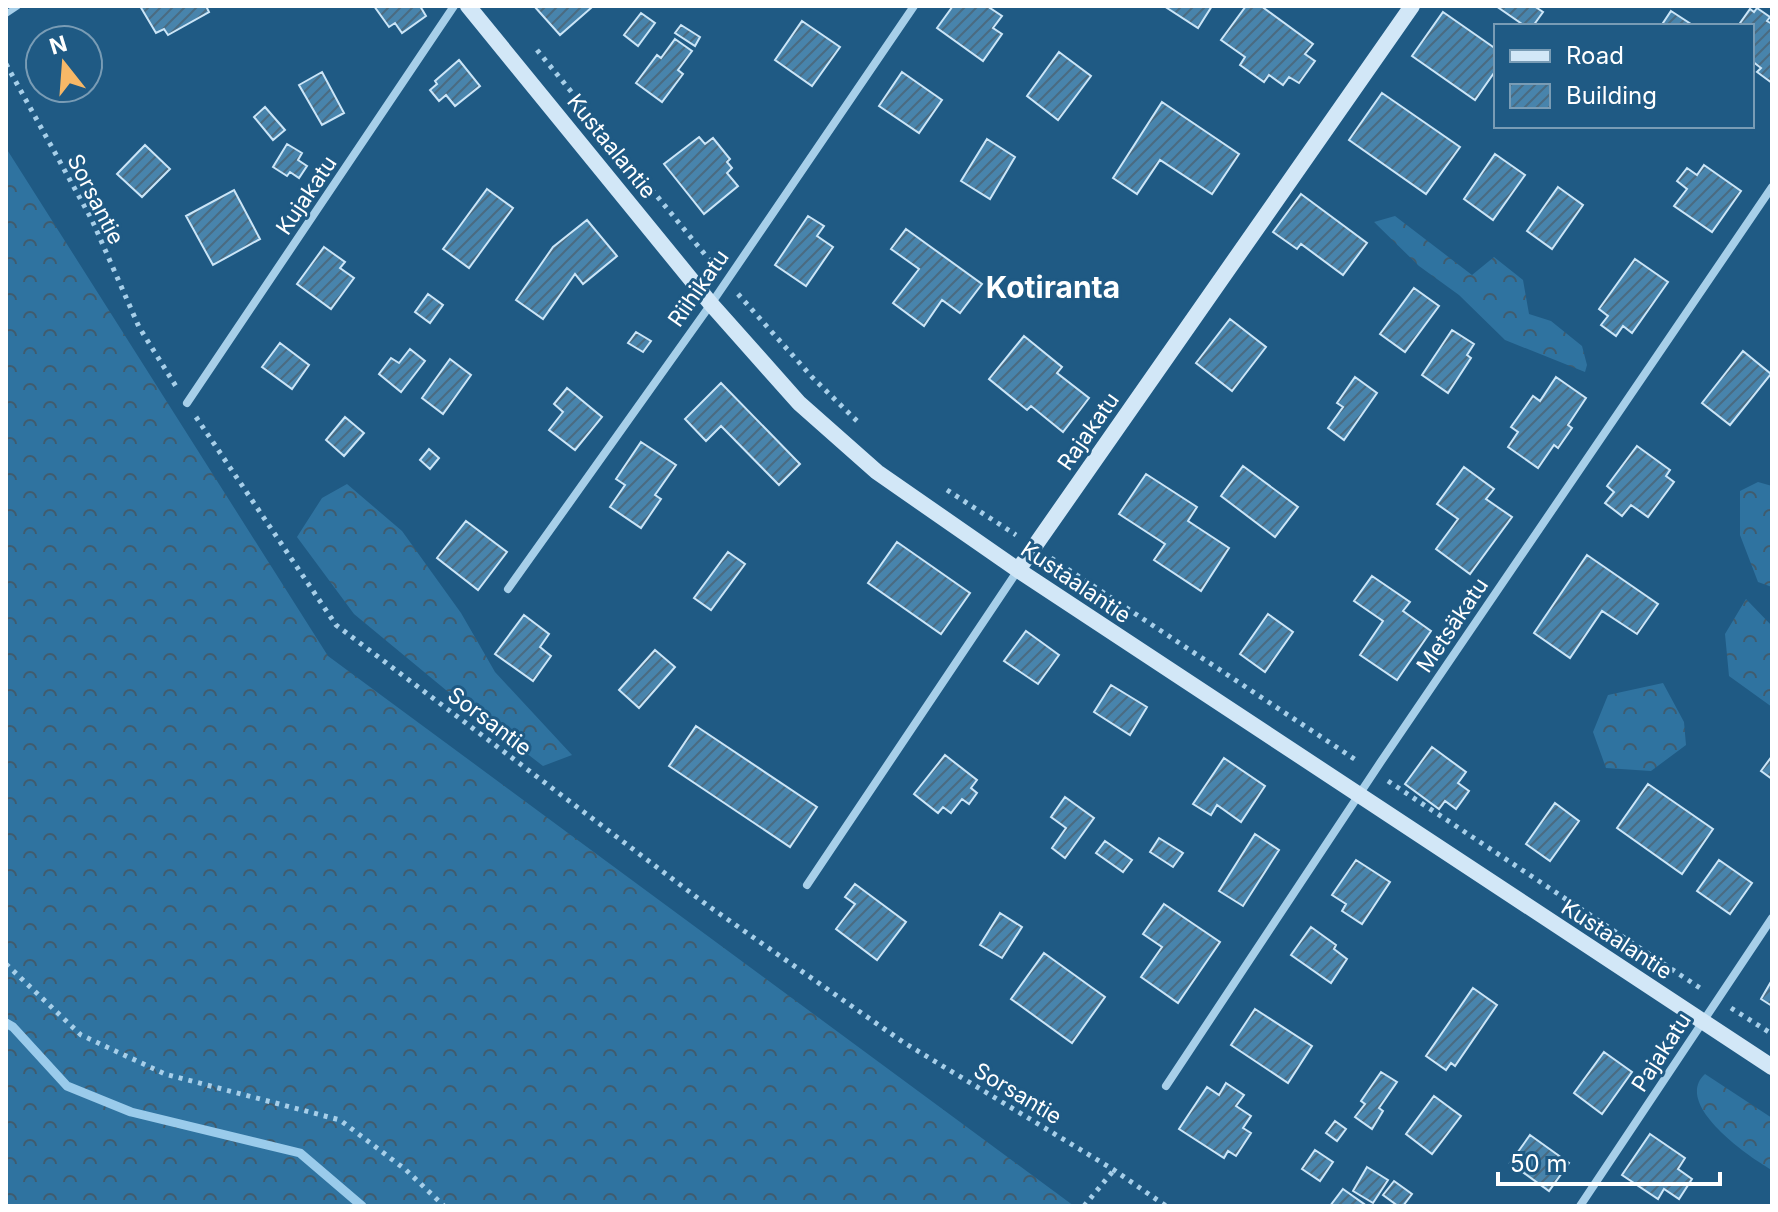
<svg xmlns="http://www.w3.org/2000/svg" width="1778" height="1212" viewBox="0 0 1778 1212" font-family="Inter,sans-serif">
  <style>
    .forest { fill: url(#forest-crowns) }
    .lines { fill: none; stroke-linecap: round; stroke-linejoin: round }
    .stream { stroke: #9acbeb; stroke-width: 9 }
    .building { fill: url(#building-hatch); stroke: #cbe5f7; stroke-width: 2 }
    .path { stroke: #a7cfe9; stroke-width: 5; stroke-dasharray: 4 6; stroke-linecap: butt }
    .lane { stroke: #a7cfe9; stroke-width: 6 }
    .street { stroke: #a7cfe9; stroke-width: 8 }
    .secondary { stroke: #d2e7f7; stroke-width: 16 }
    .labels { text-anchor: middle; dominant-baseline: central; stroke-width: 6; stroke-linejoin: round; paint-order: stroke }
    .street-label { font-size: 22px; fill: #fff; stroke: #1f5a84 }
    .district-label { font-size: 30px; font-weight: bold; fill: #fff; stroke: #1f5a84 }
  </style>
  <defs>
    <pattern id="forest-crowns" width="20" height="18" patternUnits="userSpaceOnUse" patternTransform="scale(2)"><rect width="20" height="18" fill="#2f73a0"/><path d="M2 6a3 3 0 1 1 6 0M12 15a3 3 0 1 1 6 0" fill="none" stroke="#405c6e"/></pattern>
    <pattern id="building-hatch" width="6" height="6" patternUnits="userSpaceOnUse" patternTransform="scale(2)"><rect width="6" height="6" fill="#4884ac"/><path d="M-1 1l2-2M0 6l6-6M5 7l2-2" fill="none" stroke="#4a6b81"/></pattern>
  </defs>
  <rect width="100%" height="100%" fill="#1f5a84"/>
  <path class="forest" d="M6,148L328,656L1074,1206H6Z
    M1395,216L1472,275L1494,257L1523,280L1529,314L1551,321L1582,346L1587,365L1585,372L1505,340L1459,295L1419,266L1374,222Z
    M1758,482L1772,486V587L1758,582L1740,535V491Z
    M347,484L402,531L461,613L495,672L572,755L543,766L464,705L354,614L297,537L322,498Z
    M1746,599L1772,626V707L1729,676L1725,634Z
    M1663,683L1684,722L1686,745L1651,771L1606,768L1593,732L1608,695Z
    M1705,1074L1772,1118V1170C1749,1157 1672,1104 1705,1074Z"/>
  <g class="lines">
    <path class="stream" d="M6,1023L13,1027L67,1086L131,1112L300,1153L362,1206"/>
  </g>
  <path class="building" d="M140,6H206L209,12L168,35L164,29L156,33Z
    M374,6H420L426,16L402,33L395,23L389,27Z
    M534,6H589L591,8L560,35Z
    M953,6H987L1002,16L993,28L1002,34L983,61L937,28Z
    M1164,6H1212L1198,28Z
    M1246,6H1261L1313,44L1305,54L1315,61L1299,83L1289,77L1283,85L1269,75L1264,82L1240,65L1245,57L1221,40Z
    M1496,6H1534L1543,12L1533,26H1525Z
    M1757,8L1770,17L1767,21L1772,24V83L1757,72L1761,68L1752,61V26H1738L1750,9L1754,12Z
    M1671,11L1694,26H1661Z
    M1443,12L1496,49V70L1475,100L1412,56Z
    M641,13L655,23L638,46L624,35Z
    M802,21L840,47L812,86L775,60Z
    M681,25L700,37L695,46L675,33Z
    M675,39L692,51L678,70L683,74L662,102L636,83L657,55L661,58Z
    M1059,52L1091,76L1058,120L1027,96Z
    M459,60L480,86L455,106L446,95L439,101L430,90L437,84L435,81Z
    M322,72L344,113L322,125L299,85Z
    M902,72L942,100L919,133L879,106Z
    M1382,93L1460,147L1426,194L1349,140Z
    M1162,102L1239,154L1212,194L1160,160L1137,194L1113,178Z
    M265,107L285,130L273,140L254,117Z
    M699,137L705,144L713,138L730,159L727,162L732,168L727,173L738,186L704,214L664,164Z
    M987,139L1015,157L990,199L961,181Z
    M287,144L302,153L298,160L307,166L299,178L290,172L287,176L273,167Z
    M145,145L170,169L142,197L117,174Z
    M1495,154L1525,175L1493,220L1464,199Z
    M1704,165L1741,191L1712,232L1674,206L1687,189L1677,181L1687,168L1697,175Z
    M1558,187L1583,205L1552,249L1527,231Z
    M487,189L513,208L469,268L443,249Z
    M234,190L260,239L213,265L186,216Z
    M1301,194L1367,243L1343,275L1301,244L1297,249L1273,232Z
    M808,216L824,226L817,236L833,247L806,286L775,265Z
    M587,220L617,256L583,284L575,274L543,319L516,300L553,247Z
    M906,229L982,284L960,313L942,300L924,326L893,303L919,269L891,249Z
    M324,247L345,262L340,268L354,278L331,309L297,284Z
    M1635,259L1668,282L1632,333L1623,326L1616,336L1601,325L1608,316L1599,309Z
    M1414,288L1439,306L1405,352L1380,334Z
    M428,294L443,305L430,323L415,312Z
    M1230,319L1266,347L1232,391L1196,363Z
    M1452,330L1474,344L1467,355L1471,358L1448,393L1422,375Z
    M636,332L651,341L643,352L628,343Z
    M1024,336L1062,367L1057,373L1089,398L1063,432L1031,406L1027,410L989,379Z
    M280,343L309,365L292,389L262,367Z
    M410,349L425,361L401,392L379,374L391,358L399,363Z
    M1743,351L1771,374L1730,425L1702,403Z
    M450,359L471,375L443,414L422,398Z
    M1355,377L1377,393L1344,440L1328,428L1343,407L1337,403Z
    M1556,377L1586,398L1568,425L1572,428L1558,448L1554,445L1538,468L1508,447L1518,432L1511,427L1533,396L1540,401Z
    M721,383L800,464L779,485L721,426L706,441L685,419Z
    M567,388L602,417L575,450L549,430L563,412L554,404Z
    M345,417L364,433L344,456L326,440Z
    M641,442L676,465L655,495L661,499L641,528L610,507L625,485L616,479Z
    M1637,446L1670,470L1666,476L1674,482L1648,517L1631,505L1622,516L1605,503L1614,492L1607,486Z
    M429,449L439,458L430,469L420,460Z
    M1243,466L1298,507L1275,537L1221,496Z
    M1464,467L1494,489L1486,499L1512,517L1470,574L1436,549L1458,519L1437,504Z
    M1146,474L1197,507L1188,521L1229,548L1201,591L1154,560L1165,544L1119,514Z
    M466,521L507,552L478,590L437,558Z
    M897,542L970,593L941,634L868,583Z
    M728,552L745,564L711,610L694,598Z
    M1587,555L1658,604L1637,634L1602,611L1570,658L1534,633Z
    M1372,576L1410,602L1403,611L1431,631L1397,680L1360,655L1383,621L1354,601Z
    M1268,614L1293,632L1265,672L1240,654Z
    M524,615L549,634L540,647L551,656L533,681L495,654Z
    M1026,631L1059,655L1038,684L1004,661Z
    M655,650L675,667L639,708L619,690Z
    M1111,685L1147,707L1130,735L1094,712Z
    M696,726L817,807L790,847L669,766Z
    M1432,747L1466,772L1458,783L1469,791L1456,809L1445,801L1439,809L1405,784Z
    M945,755L977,780L971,788L977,793L969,804L962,799L951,813L943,807L938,813L914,794Z
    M1772,756V779L1761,771Z
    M1224,758L1265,786L1241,822L1217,805L1211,815L1193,804Z
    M1648,784L1713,829L1682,874L1617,828Z
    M1065,797L1094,818L1065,858L1052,848L1066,828L1051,817Z
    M1555,803L1579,821L1550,861L1526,844Z
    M1255,834L1279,850L1243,906L1219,891Z
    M1159,838L1183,853L1173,867L1150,852Z
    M1105,841L1132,860L1123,872L1096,853Z
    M1356,860L1390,882L1362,924L1342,911L1346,904L1332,895Z
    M1719,860L1752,883L1730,914L1697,891Z
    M855,884L906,922L877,960L836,929L855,904L845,897Z
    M1164,904L1220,942L1178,1003L1141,977L1162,947L1143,934Z
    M1000,913L1022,927L1002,958L980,945Z
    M1311,927L1336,945L1334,949L1347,959L1331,983L1291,955Z
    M1044,953L1105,997L1072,1043L1011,999Z
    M1772,980V1006L1761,999Z
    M1473,988L1497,1005L1455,1066L1451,1063L1446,1070L1426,1056Z
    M1255,1009L1312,1046L1288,1083L1231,1045Z
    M1604,1052L1632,1072L1602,1114L1574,1093Z
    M1381,1072L1397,1082L1379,1108L1383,1111L1372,1129L1355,1117L1365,1104L1361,1101Z
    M1226,1083L1244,1095L1236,1106L1251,1116L1243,1128L1251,1133L1236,1156L1228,1151L1224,1158L1179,1129L1207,1087L1219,1095Z
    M1434,1096L1461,1116L1432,1154L1406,1134Z
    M1335,1121L1346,1129L1337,1141L1326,1133Z
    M1650,1134L1685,1158L1678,1169L1692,1179L1679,1199L1664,1189L1658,1199L1622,1175Z
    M1530,1135L1569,1163L1549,1191L1510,1163Z
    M1315,1150L1333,1162L1320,1181L1302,1169Z
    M1367,1167L1388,1180L1373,1203L1353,1191Z
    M1394,1181L1412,1194L1403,1206H1398L1383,1195Z
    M1343,1189L1364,1204L1362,1206H1330Z"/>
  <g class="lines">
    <path class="path" d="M537,50L716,268
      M6,64L92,220L139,327L177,388
      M738,294L812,377L857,421
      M196,417L336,625L707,905L903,1042L1114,1170L1166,1206
      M947,490L1016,535
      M1051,558L1359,762
      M1388,781L1703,990
      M6,964L81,1035L165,1074L340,1120L406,1170L444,1206
      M1731,1008L1772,1034
      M1084,1206L1114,1170"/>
    <path class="lane" d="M6,14L18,6"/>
    <path class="street" d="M187,403L454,6
      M508,589L711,304L914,6
      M807,885L1018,570
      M1166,1086L1380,763L1772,187
      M1580,1206L1772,918"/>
    <path class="secondary" d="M468,6L711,304L799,403L877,472L1018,570L1772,1067
      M1018,570L1412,6"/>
  </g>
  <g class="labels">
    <g class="street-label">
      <text transform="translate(612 146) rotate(51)">Kustaalantie</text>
      <text transform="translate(306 195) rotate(-56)">Kujakatu</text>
      <text transform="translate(96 199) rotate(63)">Sorsantie</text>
      <text transform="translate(698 288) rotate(-55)">Riihikatu</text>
      <text transform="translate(1088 431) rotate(-55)">Rajakatu</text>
      <text transform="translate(1076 582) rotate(34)">Kustaalantie</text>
      <text transform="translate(1452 625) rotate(-56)">Metsäkatu</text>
      <text transform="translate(490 721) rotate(37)">Sorsantie</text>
      <text transform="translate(1617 939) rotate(33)">Kustaalantie</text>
      <text transform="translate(1661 1052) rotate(-57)">Pajakatu</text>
      <text transform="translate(1018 1093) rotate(31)">Sorsantie</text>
    </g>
    <g class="district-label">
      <text x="1053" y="287">Kotiranta</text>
    </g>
  </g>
  <rect width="1778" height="1212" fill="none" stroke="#ffffff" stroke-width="16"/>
  <rect x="1494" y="24" width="260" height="104" fill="#1f5a84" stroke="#799cb5" stroke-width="2"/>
  <rect x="1510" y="50" width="40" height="12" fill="#d2e7f7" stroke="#799cb5" stroke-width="2"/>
  <text x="1566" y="64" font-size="24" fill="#ffffff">Road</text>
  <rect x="1510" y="84" width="40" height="24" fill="url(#building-hatch)" stroke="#799cb5" stroke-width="2"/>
  <text x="1566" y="104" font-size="24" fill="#ffffff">Building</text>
  <g transform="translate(64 64) rotate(343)"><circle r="38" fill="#1f5a84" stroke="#799cb5" stroke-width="2"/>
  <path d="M0-6L14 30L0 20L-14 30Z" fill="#f7b867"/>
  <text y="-12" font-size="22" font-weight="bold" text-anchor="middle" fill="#ffffff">N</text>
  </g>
  <path d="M1498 1172v12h222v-12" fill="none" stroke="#ffffff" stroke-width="4"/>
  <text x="1510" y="1172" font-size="24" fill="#ffffff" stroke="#1f5a84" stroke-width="6" paint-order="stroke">50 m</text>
</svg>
